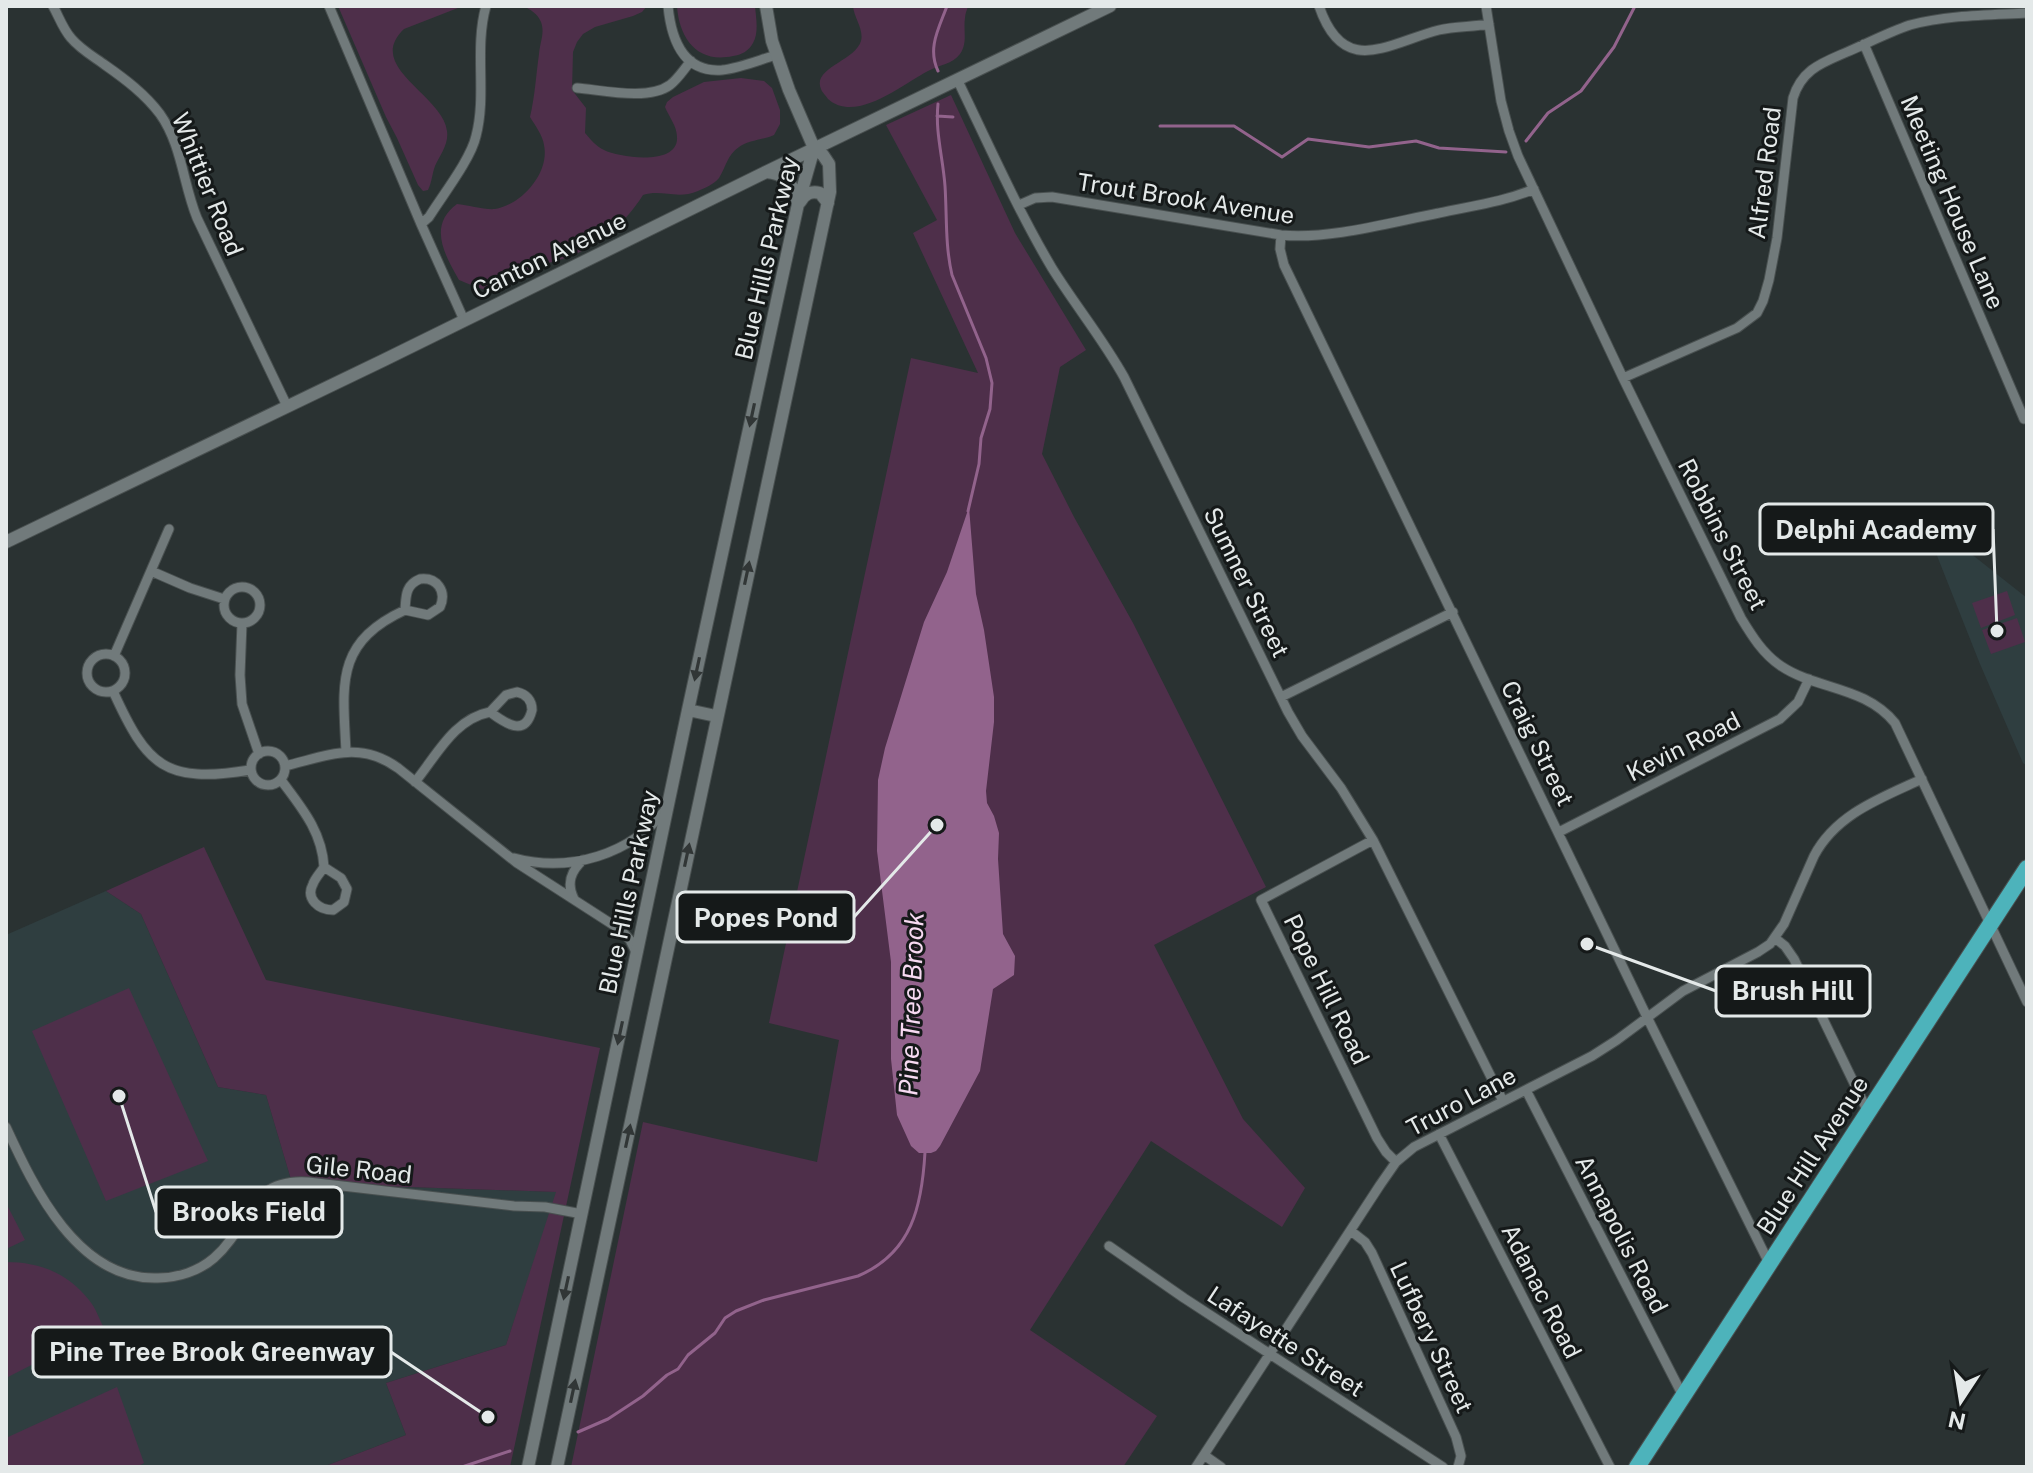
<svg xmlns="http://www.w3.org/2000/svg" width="2033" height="1473" viewBox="0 0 2033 1473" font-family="'Public Sans',sans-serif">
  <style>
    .built { fill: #2f3e40 }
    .green { fill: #4e2f4a }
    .water { fill: #92638c }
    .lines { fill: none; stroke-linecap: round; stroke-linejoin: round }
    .stream { stroke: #92638c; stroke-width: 3 }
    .street-casing { stroke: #495050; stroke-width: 11 }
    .secondary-casing { stroke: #495050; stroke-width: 14 }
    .highway-casing { stroke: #495050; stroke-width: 18 }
    .street { stroke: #717a7b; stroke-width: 9 }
    .secondary { stroke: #717a7b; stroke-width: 12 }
    .highway { stroke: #4db3bb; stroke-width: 16 }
    .oneway { fill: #313636 }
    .labels { text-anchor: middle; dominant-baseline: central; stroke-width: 6; stroke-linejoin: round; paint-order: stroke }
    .street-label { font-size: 24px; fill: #e4e9e9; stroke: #151919 }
    .water-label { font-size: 26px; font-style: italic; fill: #f7daf2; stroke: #151919 }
    .leader { fill: none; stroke: #e4e9e9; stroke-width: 3 }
    .callout-dot { fill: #e4e9e9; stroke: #151919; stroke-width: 3 }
    .callout { fill: #151919; stroke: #e4e9e9; stroke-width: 3 }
    .callout-label { font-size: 26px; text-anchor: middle; font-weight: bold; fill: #e4e9e9 }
  </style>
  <rect width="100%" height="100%" fill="#2a3232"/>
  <path class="built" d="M1930,538L1970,553L2027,598V766L2023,763L1980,664Z
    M106,891L141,914L218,1087L266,1095L292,1183L557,1192L506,1345L386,1383L406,1435L323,1467H6V935Z"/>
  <path class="green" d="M338,6H463L404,29C364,67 443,95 447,131C449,144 440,155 435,166C432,174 432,182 428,190L423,191L418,185L397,138L386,117Z
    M523,6H647L642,12L633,16L595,27L583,34L577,42L573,52L572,90L586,108L585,133C591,140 596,146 604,150C620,158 679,166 677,137C677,126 669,117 665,107L667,102L673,97L704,82L741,78L764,81L772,88L780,110V124L774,135C763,140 749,140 739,147C727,155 726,167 719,178C714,184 705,188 698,191C677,200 662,189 643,195C625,223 604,241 574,255C564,259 553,261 544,265C526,272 509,292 488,290C479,289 467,283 459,280C444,254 428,225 457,204C468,205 485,210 495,209C521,205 550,173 544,145C543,136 535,125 530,117C535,96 536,75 539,54C540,42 545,33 541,22C538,14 530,9 523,6Z
    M677,6H755C756,17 759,33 753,43C749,51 741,55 733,56C697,64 679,38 677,6Z
    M853,6H968C967,10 965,14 965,18C963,31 968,42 960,54C953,64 939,65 928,71C903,84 856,124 828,99C826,96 822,92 821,89C812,68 855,61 861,41C864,29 854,18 853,6Z
    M951,95L1015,233L1086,350L1060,367L1042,454L1074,517L1133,623L1266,887L1154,945L1243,1119L1305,1188L1282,1227L1151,1141L1030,1330L1157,1416L1123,1467H571L643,1122L817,1162L839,1040L769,1023L911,358L978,373L913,233L937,220L886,125Z
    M2007,591L2015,615L1981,628L1972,603Z
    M2017,618L2025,642L1991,654L1982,630Z
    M204,847L266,980L600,1048L510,1467H323L406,1435L386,1383L506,1345L556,1192L292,1183L266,1095L218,1087L141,914L106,891Z
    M129,988L208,1161L106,1201L32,1031Z
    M6,1203L25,1240L6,1249Z
    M6,1262C39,1262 68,1273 89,1300C96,1308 99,1319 104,1328L6,1378Z
    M117,1387L144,1463L137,1467H6V1438Z"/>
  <path class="water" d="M969,507L976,594L984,630L994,697V722L986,791L987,803L994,816L999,833L998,859L1003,934L1015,956L1014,975L993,989L980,1071L940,1146L936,1151L931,1153H919L911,1146L897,1115L891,1059V962L877,851L878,780L885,748L924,622L947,572Z"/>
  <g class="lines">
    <path class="stream" d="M938,71C927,48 939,28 947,6
      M938,104C935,132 943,158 945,186C947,216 945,245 952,275L986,358L992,383L990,409L981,438L979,464L968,511
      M937,116L953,117
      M1160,126H1234L1282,157L1308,139L1369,147L1416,141L1439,148L1506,152
      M1526,141L1548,113L1581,91L1614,47L1635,6
      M578,1432L608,1419L643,1396L667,1375L678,1369L688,1355L715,1333L725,1318L736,1311L764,1300L858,1276C912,1253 922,1206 925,1152
      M462,1467L510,1451"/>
    <g class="street-casing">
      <path id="street" d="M53,6C59,17 63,29 71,38C80,49 94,57 105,65C125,79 145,94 160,114C182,145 183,184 197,218L287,406
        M329,6L421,224L464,320
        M668,6C671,37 682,73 722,70C740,68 759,60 776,55
        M1319,6C1344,79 1388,43 1439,30C1455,26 1472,27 1489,24
        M1486,6L1501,101L1509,131L1518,156L1623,378L1741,618C1752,636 1763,654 1781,666C1817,690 1865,686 1895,723L2027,1002
        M1864,44L2024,419
        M957,79C987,141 1017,209 1052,268C1075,305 1103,339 1124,377L1288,712L1302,736L1341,788L1373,840L1503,1101
        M577,88C602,90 648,101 670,85C678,79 684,69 691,61
        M1019,205L1035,198L1052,197L1281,235C1328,240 1392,222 1439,213C1471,206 1504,202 1534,189
        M421,224L429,217C442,196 471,159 476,136C487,94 474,49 486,6
        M1281,235L1280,249L1284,265L1647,1017L1769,1263
        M1623,378L1737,328L1757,313L1763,301L1769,280L1777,238L1793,98C1802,69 1822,63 1847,52C1868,43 1889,32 1910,25C1947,15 1989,15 2027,13
        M151,571L190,588L224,599
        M420,579C437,577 447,591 440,607L428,615L405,610C406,597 405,585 420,579Z
        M224 605a18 18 0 1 1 36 0a18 18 0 1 1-36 0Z
        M242,623L240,675L242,704L259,754
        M87 673a19 19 0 1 1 38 0a19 19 0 1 1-38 0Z
        M114,656L169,529
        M113,691C147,766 165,784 250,770
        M517,692C526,694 532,700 532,710C525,738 505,723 490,712L506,695Z
        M1281,697L1453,612
        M251 768a17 17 0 1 1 34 0a17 17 0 1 1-34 0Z
        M346,752C343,685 334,643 405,610
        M285,766C327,756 359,740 398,768L517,863L621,930L630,940L637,954
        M281,780C301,807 322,831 324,867C321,872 315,878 313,884C305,899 319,910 333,910L344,902L347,889L341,878L324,867
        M415,782C437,755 454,719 490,712
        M1559,832L1780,719L1798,702L1809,679
        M1373,840L1261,900L1377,1138L1386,1152L1396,1162
        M514,858C569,873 631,855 666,809
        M574,899C566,883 571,871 583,860
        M1775,938L1785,946L1794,959L1868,1112
        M1526,1090L1683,1396
        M6,1127C34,1188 78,1281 158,1278C178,1278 199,1271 214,1258C251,1226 247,1178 308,1182L514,1206L545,1207L582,1214
        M1439,1134L1610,1467
        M1351,1231L1365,1242L1372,1253L1456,1437L1461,1456L1458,1467
        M1109,1246L1184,1298L1443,1467
        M1204,1455L1221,1467
        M1196,1467L1380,1185L1396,1162L1414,1147L1592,1056L1617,1040L1683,991L1758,952L1770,944L1784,924L1814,856C1836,814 1881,798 1922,779"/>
    </g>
    <g class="secondary-casing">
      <path id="secondary" d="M766,172C785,173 794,185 798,203
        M800,202C805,193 811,191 820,193L828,203
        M6,542L384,360L766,172L1110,6
        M688,710L716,716
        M528,1467L688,710L798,204L814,148
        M557,1467L830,192L829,164L823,155L814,148L789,90L772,41L766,6"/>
    </g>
    <g class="highway-casing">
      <path id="highway" d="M1637,1467L2027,868"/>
    </g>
    <use href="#street" class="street"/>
    <use href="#secondary" class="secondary"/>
    <use href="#highway" class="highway"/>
  </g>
  <defs><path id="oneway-solid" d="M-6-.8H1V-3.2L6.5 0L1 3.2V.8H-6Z" transform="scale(2)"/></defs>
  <g class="oneway">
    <use href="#oneway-solid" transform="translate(752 415) rotate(102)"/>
    <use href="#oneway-solid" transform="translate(747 573) rotate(-78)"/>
    <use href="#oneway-solid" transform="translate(697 669) rotate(102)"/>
    <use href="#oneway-solid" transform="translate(687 855) rotate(-78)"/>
    <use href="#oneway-solid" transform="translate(620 1033) rotate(102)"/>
    <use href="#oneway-solid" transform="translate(628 1136) rotate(-78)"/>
    <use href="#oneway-solid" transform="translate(566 1288) rotate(102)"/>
    <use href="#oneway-solid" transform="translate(573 1391) rotate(-78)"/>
  </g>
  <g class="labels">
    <g class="street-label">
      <text transform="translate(1764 173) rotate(-83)">Alfred Road</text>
      <text transform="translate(208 184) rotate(68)">Whittier Road</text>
      <text transform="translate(1186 198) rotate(9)">Trout Brook Avenue</text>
      <text transform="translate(1953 202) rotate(67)">Meeting House Lane</text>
      <text transform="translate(549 255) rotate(-26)">Canton Avenue</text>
      <text transform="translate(766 258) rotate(-77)">Blue Hills Parkway</text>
      <text transform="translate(1723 534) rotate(63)">Robbins Street</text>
      <text transform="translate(1247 582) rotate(64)">Sumner Street</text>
      <text transform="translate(1538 743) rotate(64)">Craig Street</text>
      <text transform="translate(1683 746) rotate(-27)">Kevin Road</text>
      <text transform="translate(628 892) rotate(-78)">Blue Hills Parkway</text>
      <text transform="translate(1327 989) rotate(64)">Pope Hill Road</text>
      <text transform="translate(1461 1101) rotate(-28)">Truro Lane</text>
      <text transform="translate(1812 1155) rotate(-57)">Blue Hill Avenue</text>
      <text transform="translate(359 1169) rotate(6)">Gile Road</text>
      <text transform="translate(1622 1234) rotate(63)">Annapolis Road</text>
      <text transform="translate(1542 1291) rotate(63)">Adanac Road</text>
      <text transform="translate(1432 1337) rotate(65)">Lufbery Street</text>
      <text transform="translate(1286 1341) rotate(33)">Lafayette Street</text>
    </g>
    <g class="water-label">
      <text transform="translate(911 1004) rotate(-88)">Pine Tree Brook</text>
    </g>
  </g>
  <path class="leader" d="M1997 631L1993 529M937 825L854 917M1587 944L1716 991M119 1096L156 1212M488 1417L391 1352"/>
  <g class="callout-dot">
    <circle cx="1997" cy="631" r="8"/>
    <circle cx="937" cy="825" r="8"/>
    <circle cx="1587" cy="944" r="8"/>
    <circle cx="119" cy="1096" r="8"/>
    <circle cx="488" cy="1417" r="8"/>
  </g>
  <g class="callout">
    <rect x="1760" y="504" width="233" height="50" rx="8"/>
    <rect x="677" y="892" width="177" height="50" rx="8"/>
    <rect x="1716" y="966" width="154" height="50" rx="8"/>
    <rect x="156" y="1187" width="186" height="50" rx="8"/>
    <rect x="33" y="1327" width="358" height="50" rx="8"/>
  </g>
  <g class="callout-label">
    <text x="1876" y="539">Delphi Academy</text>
    <text x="766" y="927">Popes Pond</text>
    <text x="1793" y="1000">Brush Hill</text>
    <text x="249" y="1221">Brooks Field</text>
    <text x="212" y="1361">Pine Tree Brook Greenway</text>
  </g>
  <rect width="2033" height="1473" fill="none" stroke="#e4e9e9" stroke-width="16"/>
  <g transform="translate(1961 1401) rotate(192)" stroke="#151919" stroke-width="6" paint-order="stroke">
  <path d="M0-6L14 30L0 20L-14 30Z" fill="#e4e9e9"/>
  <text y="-12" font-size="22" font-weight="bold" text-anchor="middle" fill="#e4e9e9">N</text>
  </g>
</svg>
